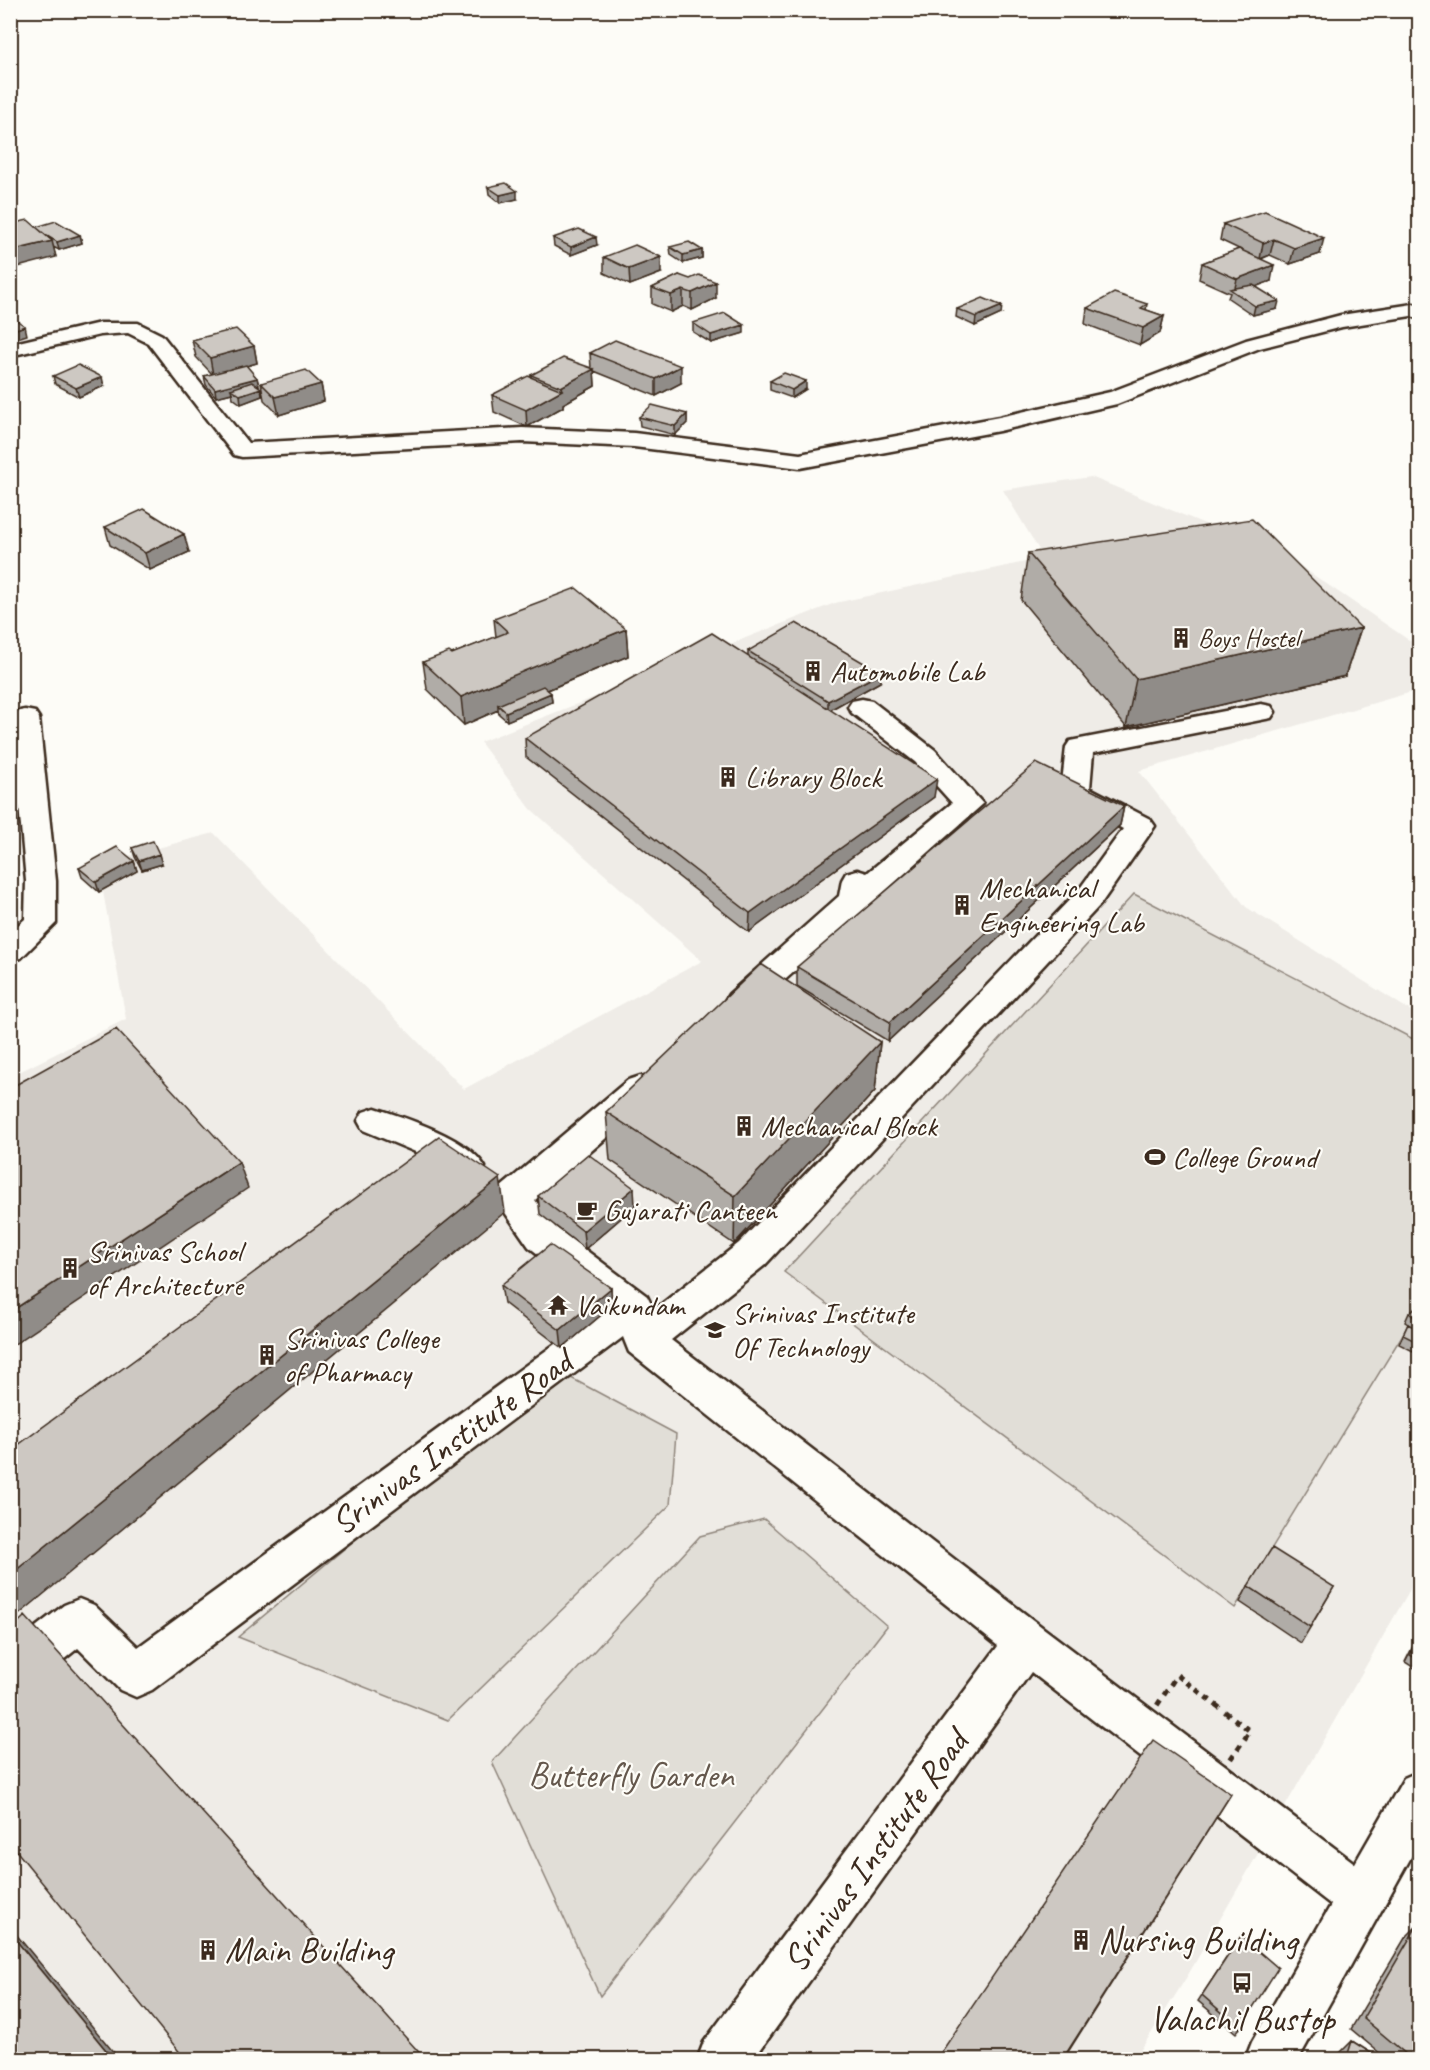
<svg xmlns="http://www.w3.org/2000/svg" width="1430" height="2070" viewBox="0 0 1430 2070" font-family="Caveat,sans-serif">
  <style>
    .built { fill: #efece7 }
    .green { fill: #e1ded7; stroke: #8e847a; stroke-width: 1.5 }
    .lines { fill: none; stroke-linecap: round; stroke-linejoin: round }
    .street-casing { stroke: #3b2a1e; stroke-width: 5 }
    .secondary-casing { stroke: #3b2a1e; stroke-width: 5 }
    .path { stroke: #3b2a1e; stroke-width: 5; stroke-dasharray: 6 6; stroke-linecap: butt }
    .street { fill: #fdfcf7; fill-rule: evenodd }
    .secondary { fill: #fdfcf7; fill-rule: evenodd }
    .wall { fill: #b0aca7; stroke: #3b2a1e; stroke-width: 1.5 }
    .shaded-wall { fill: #908c88; stroke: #3b2a1e; stroke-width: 1.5 }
    .building { fill: #cdc8c2; stroke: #3b2a1e; stroke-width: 1.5 }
    .labels { text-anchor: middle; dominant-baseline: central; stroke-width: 4.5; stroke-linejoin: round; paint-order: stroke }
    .far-poi-label { font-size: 26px; fill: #3b2a1e; stroke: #fdfcf7; text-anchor: start }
    .poi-label { font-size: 30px; fill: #3b2a1e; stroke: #fdfcf7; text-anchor: start }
    .near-street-label { font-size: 36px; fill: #3b2a1e; stroke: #fdfcf7 }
    .near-park-label { font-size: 36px; fill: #64574c; stroke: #fdfcf7 }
    .near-poi-label { font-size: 36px; fill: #3b2a1e; stroke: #fdfcf7; text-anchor: start }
  </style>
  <rect width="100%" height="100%" fill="#fdfcf7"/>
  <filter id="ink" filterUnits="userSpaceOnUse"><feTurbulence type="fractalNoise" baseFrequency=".0167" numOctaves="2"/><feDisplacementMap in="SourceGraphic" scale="12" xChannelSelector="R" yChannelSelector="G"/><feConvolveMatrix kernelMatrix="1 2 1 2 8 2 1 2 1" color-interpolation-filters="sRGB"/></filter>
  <g filter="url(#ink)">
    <path class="built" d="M1091,477L1290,559L1419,647V690L1139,771L1246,907L1419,1016L1420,1572L1188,1975L1135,2059L11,2060V1076L126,1019L98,864L214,833L464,1089L702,961L531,809L480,742L835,603L1044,558L1003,490Z"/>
    <path class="green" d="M1134,894L1419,1042V1308L1235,1608L784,1272Z
      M558,1371L676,1434L670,1505L448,1720L238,1637Z
      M764,1519L887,1626L600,1996L492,1762L700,1536Z"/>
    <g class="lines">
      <g class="street-casing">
        <path id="street" d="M1413,304L1420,306V319L1411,316L1342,327L1260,348L1117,404L999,431L800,468L634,447L522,442L242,457L234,455L148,343L128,333L100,335L10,356V344L100,323H138L162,335L248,443L522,428L634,433L800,454L999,417L1110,392L1246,340L1341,315Z
          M862,699L872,701L935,750L983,804L751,1010L740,1014L729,1010L724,1002L729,994L839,896L842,880L846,873L857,870L867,873L952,803L915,762L852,713L848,707L852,701Z
          M1261,704L1271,706L1275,712L1271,718L1093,753L1090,788L1150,819L1155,826L1100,905L765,1265L671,1340L1042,1627L1377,1880L1384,1897L1377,1914L1360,1921L1343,1914L1031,1672L753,2060H697L704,2042L998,1646L629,1352L623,1337L152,1690L136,1697L120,1690L78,1648L26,1690L10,1697V1647L64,1605L79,1599L94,1605L138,1647L606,1307L529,1247L495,1198L500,1188L628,1080L640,1076L652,1080L657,1089L652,1098L535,1200L555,1227L647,1296L654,1310L739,1243L1078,891L1123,829L1065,798L1061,792L1066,747L1070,741Z
          M25,710L35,712L39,718L56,881V923L21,958L10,961V932L25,919L26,881L11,718L15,712Z
          M375,1108C406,1118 469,1138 485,1167L479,1177L467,1181L455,1177L418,1153L363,1130L358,1121L363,1112Z"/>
      </g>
      <g class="secondary-casing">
        <path id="secondary" d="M1420,1771V1841L1298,2060H1245L1252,2042L1404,1778Z"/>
      </g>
      <path class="path" d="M1177,1675L1250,1731L1223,1770L1152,1713Z"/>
      <use href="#street" class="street"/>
      <use href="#secondary" class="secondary"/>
    </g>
    <path class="wall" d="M488,187L517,199L500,203L489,194Z
      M1223,224L1320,254L1290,264L1270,255L1261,259L1271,281L1256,286L1277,309L1253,315L1228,298L1230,293L1199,279L1202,263L1239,249L1220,240Z
      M36,227L80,235L82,243L59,250L53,247L56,257Z
      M553,238L597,245L571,255L554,246Z
      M670,247L702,250V258L683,263L671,255Z
      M604,257L661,273L630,285L604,273Z
      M679,275L716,298L692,310L683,306L671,312L652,304V288Z
      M1147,304L1146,310L1164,316L1160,333L1140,345L1085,324L1087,308Z
      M957,309L1001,314L975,326L956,317Z
      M693,323L744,333L711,343L693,332Z
      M192,340L254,346L257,363L246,366L257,378L262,396L241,404L233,398L232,393L216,397L206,385L204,376L212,374L196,357Z
      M590,353L681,383L656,396L594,371L595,386L563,404V407L527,427L494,412L492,395L531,377V375L591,368Z
      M53,376L104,386L79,397L55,384Z
      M770,381L806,389L792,398L770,390Z
      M261,383L321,384L324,401L279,415L264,400Z
      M687,414V423L675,435L640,426L639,417Z
      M105,527L189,552L150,570L110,545Z
      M1028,553L1361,628L1345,676L1126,727L1021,600Z
      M494,619L626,629L628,656L548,690L551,693L552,702L507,721L499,714L498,710L464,725L427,689L423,662L452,654L496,637Z
      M748,651L880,682L830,710L934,797L749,932L526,757L525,738L748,657Z
      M1124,806L1120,825L888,1041L797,986V967Z
      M132,848L162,864L142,870L135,857Z
      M134,861L137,871L99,892L82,877L79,868Z
      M880,1042L875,1091L734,1244L610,1160L606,1112Z
      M538,1196L635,1206L585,1249L540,1214Z
      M501,1285L611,1288L612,1306L562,1348L504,1303Z
      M1419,1304V1354L1399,1344L1408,1324L1405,1322L1409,1313Z
      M1248,1586L1334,1587L1301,1643L1240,1602Z
      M1419,1634V1671L1405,1662Z
      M1417,1926L1419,2060H1388L1351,2029L1405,1938Z
      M1236,1943L1240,2028L1236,2033L1198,2001Z
      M1352,2041L1382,2060H1335L1336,2057Z"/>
    <path class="shaded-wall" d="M517,191V199L500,203V195Z
      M80,235L82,243L59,250L57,242Z
      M596,237L597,245L571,255V247Z
      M1324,238L1320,254L1290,264L1294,248Z
      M1274,239L1270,255L1260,259L1263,243Z
      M52,241L56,257L10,269V251Z
      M702,250V258L683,263V255Z
      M661,257V273L630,285L629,269Z
      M1274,265L1271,281L1237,294L1234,292L1237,279Z
      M716,282V298L692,310V293Z
      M683,290V306L671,312V295Z
      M1279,301L1277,309L1253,315L1255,306Z
      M1002,306L1001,314L975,326L976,317Z
      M1164,316L1160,333L1140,345L1143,328Z
      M744,325V333L711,343V335Z
      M25,326L27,335L11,340L10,331Z
      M254,346L257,363L213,375L210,358Z
      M681,366V383L656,396V379Z
      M594,369L595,386L563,404V407L527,427L526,410L562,390L561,387Z
      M102,377L104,386L79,397L76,388Z
      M257,378L259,386L231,389L232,393L216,397L215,389Z
      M806,381V389L792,398V390Z
      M321,384L324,401L279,415L275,397Z
      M261,388L262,396L241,404L240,395Z
      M687,414V423L675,435V426Z
      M184,534L189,552L150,570L145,553Z
      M1361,628L1345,676L1126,727L1136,679Z
      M626,629L628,656L502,709L498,705V710L464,725L461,697Z
      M881,673L880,682L828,711V701Z
      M551,693L552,702L507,721L506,712Z
      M937,779L934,797L749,932L750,913Z
      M1124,806L1120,825L888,1041L890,1022Z
      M159,854L162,864L142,870L139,861Z
      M134,861L137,871L99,892L96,882Z
      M880,1042L875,1091L734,1244L735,1196Z
      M239,1162L248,1188L10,1347V1312Z
      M500,1178L505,1212L10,1622V1575Z
      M634,1188L635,1206L585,1249L583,1231Z
      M611,1288L612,1306L562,1348L560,1330Z
      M1231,1794L1063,2060H1062Z
      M10,1927L120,2060H114L10,1933Z"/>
    <path class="building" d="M506,183L517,191L500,195L488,187Z
      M1265,211L1324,238L1294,248L1274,239L1263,243L1223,224Z
      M28,220L52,241L10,251V224Z
      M56,221L80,235L57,242L47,236L36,227Z
      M579,229L596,237L571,247L553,238Z
      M689,242L702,250L683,255L670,247Z
      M635,245L661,257L629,269L604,257Z
      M1239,249L1274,265L1237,279L1202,263Z
      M679,275L690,279L699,275L716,282L692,293L683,290L671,295L652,288Z
      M1253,285L1279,301L1255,306L1230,289Z
      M1114,293L1147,304L1141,308L1164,316L1143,328L1087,308Z
      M983,298L1002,306L976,317L957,309Z
      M725,313L744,325L711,335L693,323Z
      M10,316L25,326L10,331Z
      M236,329L254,346L210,358L192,340Z
      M615,340L681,366L656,379L590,353Z
      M563,358L594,369L561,387L531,375Z
      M78,365L102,377L76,388L53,376Z
      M246,365L257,378L215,389L204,376Z
      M306,370L321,384L275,397L261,383Z
      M784,373L806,381L792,390L770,381Z
      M528,376L562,390L526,410L492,395Z
      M252,382L261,388L240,395L231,389Z
      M652,405L687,414L675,426L639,417Z
      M144,509L184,534L145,553L105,527Z
      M1252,519L1361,628L1136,679L1028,553Z
      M576,588L626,629L461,697L423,662L449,652L452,654L508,632L494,619Z
      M796,623L881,673L828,701L748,651Z
      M712,633L937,779L750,913L525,738Z
      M543,686L551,693L506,712L498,705Z
      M1036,763L1124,806L890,1022L797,967Z
      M153,841L159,854L139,861L132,848Z
      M117,847L134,861L96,882L79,868Z
      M761,964L880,1042L735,1196L606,1112Z
      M116,1029L239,1162L10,1312V1088Z
      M439,1137L500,1178L10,1575V1451Z
      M588,1154L634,1188L583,1231L538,1196Z
      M550,1245L611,1288L560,1330L501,1285Z
      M1419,1304V1321L1409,1313Z
      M1408,1324L1419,1330V1343L1403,1335Z
      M1272,1548L1334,1587L1310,1627L1248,1586Z
      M25,1616L426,2060H186L10,1843V1630Z
      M1419,1637V1660L1410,1655Z
      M1153,1740L1231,1794L1062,2060H936Z
      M1417,1926L1419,1928V2060H1413L1363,2018Z
      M10,1933L114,2060H10Z
      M1241,1936L1278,1968L1240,2028L1202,1995Z
      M1352,2041L1382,2060H1346Z"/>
  </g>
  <defs>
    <g id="building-bare" transform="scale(1.62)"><path d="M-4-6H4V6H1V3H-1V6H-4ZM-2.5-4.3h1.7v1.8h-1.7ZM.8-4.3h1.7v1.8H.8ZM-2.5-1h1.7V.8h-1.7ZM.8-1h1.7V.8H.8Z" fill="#3b2a1e" stroke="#fdfcf7" stroke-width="2.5" paint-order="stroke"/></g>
    <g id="stadium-bare" transform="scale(1.62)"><path d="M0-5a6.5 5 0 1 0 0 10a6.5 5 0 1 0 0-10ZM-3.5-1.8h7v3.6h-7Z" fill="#3b2a1e" stroke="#fdfcf7" stroke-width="2.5" paint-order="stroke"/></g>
    <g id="cafe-bare" transform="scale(1.62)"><path d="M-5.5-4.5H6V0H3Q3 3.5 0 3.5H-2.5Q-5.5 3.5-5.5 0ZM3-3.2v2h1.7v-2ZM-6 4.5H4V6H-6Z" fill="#3b2a1e" stroke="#fdfcf7" stroke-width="2.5" paint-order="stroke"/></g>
    <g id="temple-bare" transform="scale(1.62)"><path d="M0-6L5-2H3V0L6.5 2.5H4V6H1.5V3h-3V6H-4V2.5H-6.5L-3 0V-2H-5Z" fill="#3b2a1e" stroke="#fdfcf7" stroke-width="2.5" paint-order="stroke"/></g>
    <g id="university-bare" transform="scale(1.62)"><path d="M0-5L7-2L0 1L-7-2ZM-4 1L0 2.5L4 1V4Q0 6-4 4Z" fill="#3b2a1e" stroke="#fdfcf7" stroke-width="2.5" paint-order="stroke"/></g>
    <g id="bus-bare" transform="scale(1.62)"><path d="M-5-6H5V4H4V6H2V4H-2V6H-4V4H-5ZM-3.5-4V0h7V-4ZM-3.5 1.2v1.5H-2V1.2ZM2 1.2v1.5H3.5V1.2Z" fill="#3b2a1e" stroke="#fdfcf7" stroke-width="2.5" paint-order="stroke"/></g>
  </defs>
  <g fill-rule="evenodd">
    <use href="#building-bare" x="1181" y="638"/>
    <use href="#building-bare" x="813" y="671"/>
    <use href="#building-bare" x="728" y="777"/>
    <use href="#building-bare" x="962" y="905"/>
    <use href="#building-bare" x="744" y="1126"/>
    <use href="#stadium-bare" x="1155" y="1157"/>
    <use href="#cafe-bare" x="587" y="1210"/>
    <use href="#building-bare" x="70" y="1268"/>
    <use href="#temple-bare" x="558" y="1305"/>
    <use href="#university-bare" x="715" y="1330"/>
    <use href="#building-bare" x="267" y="1355"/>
    <use href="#building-bare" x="1081" y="1940"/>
    <use href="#building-bare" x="208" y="1950"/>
    <use href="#bus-bare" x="1242" y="1983"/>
  </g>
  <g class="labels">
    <g class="far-poi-label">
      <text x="1198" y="638">Boys Hostel</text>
    </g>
    <g class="poi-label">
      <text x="830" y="671">Automobile Lab</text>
      <text x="745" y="777">Library Block</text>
      <text x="979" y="888">Mechanical<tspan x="979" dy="34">Engineering Lab</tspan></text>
      <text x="761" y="1126">Mechanical Block</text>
      <text x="1172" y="1157">College Ground</text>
      <text x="604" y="1210">Gujarati Canteen</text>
      <text x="87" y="1251">Srinivas School<tspan x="87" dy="34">of Architecture</tspan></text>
      <text x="575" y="1305">Vaikundam</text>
      <text x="732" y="1313">Srinivas Institute<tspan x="732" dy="34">Of Technology</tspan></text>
      <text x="284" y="1338">Srinivas College<tspan x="284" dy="34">of Pharmacy</tspan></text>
    </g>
    <g class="near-street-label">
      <text transform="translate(451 1442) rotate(-36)">Srinivas Institute Road</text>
      <text transform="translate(875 1851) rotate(-54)">Srinivas Institute Road</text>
    </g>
    <g class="near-park-label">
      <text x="631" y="1775">Butterfly Garden</text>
    </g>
    <g class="near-poi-label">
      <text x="1098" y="1940">Nursing Building</text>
      <text x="225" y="1950">Main Building</text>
      <text x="1242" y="2019" text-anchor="middle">Valachil Bustop</text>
    </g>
  </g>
  <rect width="1430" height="2070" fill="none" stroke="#fdfcf7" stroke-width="36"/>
  <rect x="18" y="18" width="1394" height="2034" fill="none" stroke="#3b2a1e" stroke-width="2" filter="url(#ink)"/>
</svg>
